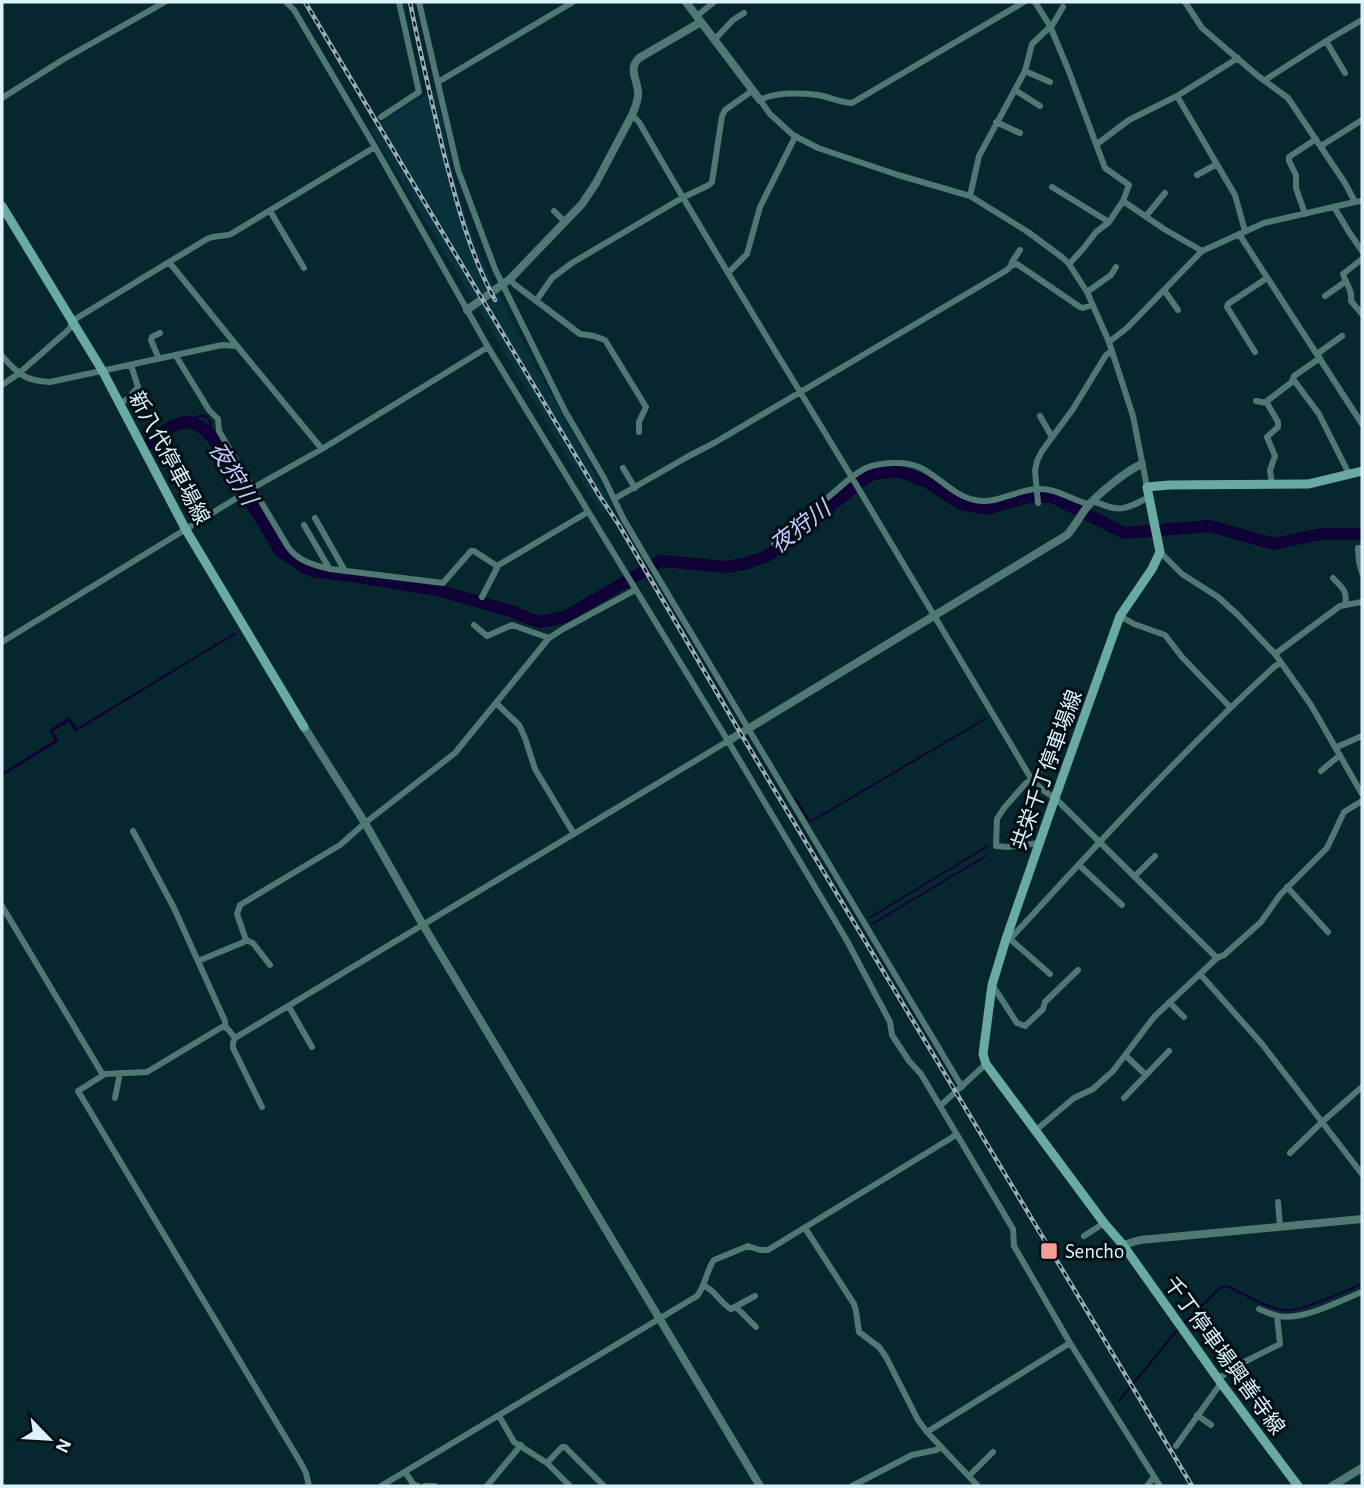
<svg xmlns="http://www.w3.org/2000/svg" width="1364" height="1488" viewBox="0 0 1364 1488" font-family="'Alegreya Sans','Noto Sans JP',sans-serif">
  <style>
    .built { fill: #08313c }
    .water { fill: #0f0035 }
    .lines { fill: none; stroke-linecap: round; stroke-linejoin: round }
    .stream { stroke: #0f0035; stroke-width: 2 }
    .river { stroke: #0f0035; stroke-width: 12 }
    .minor { stroke: #517973; stroke-width: 6 }
    .tertiary { stroke: #517973; stroke-width: 8 }
    .secondary { stroke: #69aaa2; stroke-width: 9 }
    .rail-casing { stroke: #96afb7; stroke-width: 4.5 }
    .rail { stroke: #010e13; stroke-width: 2; stroke-dasharray: 5; stroke-linecap: butt }
    .poi-dot { fill: #f59c93; stroke: #010e13; stroke-width: 2.5 }
    .labels { text-anchor: middle; dominant-baseline: central; stroke-width: 6; stroke-linejoin: round; paint-order: stroke }
    .street-label { font-size: 21px; fill: #dcf2f9; stroke: #010e13 }
    .poi-label { font-size: 21px; fill: #dcf2f9; stroke: #010e13; text-anchor: start }
    .water-label { font-size: 23px; font-style: italic; fill: #c8c6fe; stroke: #010e13 }
  </style>
  <rect width="100%" height="100%" fill="#07272f"/>
  <path class="built" d="M435,89L455,180L465,216L474,240L488,273L535,365L613,507L601,513L370,129Z"/>
  <path class="water" d="M234,633L236,634L75,732L69,722L53,731L59,741L2,776V773L55,740L49,730L69,717L77,728Z"/>
  <g class="lines">
    <path class="stream" d="M183,421L200,416H206L210,421L212,437
      M795,798L810,822L985,719
      M869,918L988,846
      M872,924L984,857
      M1184,1323L1220,1288L1227,1286C1244,1294 1266,1308 1284,1310C1302,1312 1344,1291 1362,1284
      M1119,1401L1178,1329"/>
    <path class="river" d="M148,444C171,425 188,410 212,437L280,551L304,567L315,572L339,574L437,590L514,612L527,618L540,622L565,617L661,561L727,567L748,563L769,555L863,480L872,474L898,471L925,481L961,504L987,509L1029,497H1052L1124,533L1210,526L1274,544L1320,534H1362"/>
    <path class="minor" d="M286,2L294,10L375,147L488,347L728,741L846,939L890,1022L892,1035L909,1061L921,1074L1013,1229L1014,1246L1070,1343L1160,1486
      M419,2L458,170L495,269L565,411L604,478L623,518L647,559L962,1087
      M1024,2L852,103C840,102 829,97 818,95C800,93 775,92 760,100L770,114L793,135L818,148L898,175L970,196L1028,232L1063,258L1069,264L1087,292L1109,342L1133,416L1147,487
      M1035,2L1050,26L1068,69L1105,168L1129,185L1123,201L1164,229L1202,251
      M1185,2L1202,28L1258,76L1288,98L1345,183L1355,202
      M697,16L714,2
      M715,39L733,20L744,13
      M1326,41L1345,73
      M1025,71L1050,82
      M1265,80L1326,41L1362,20
      M438,82L573,2
      M1015,90L1040,106
      M1177,96L1235,195L1245,231
      M2,98L64,59L165,2
      M632,115L639,122C707,241 780,358 851,476C912,577 971,679 1032,780L1044,791L1055,798L1217,958
      M381,117L419,92L399,2
      M996,122L1020,133
      M1097,144L1129,120L1177,96L1238,58
      M1321,146L1362,120
      M1197,175L1217,164
      M1052,187L1109,222
      M970,196L979,156L1025,71L1032,44L1053,24L1063,7
      M1334,207L1349,232L1362,251
      M270,211L304,268
      M554,211L565,222
      M1305,214L1296,188V175L1289,161V157L1316,139
      M1146,216L1165,193
      M1239,234L1362,424
      M1362,259L1343,274C1346,284 1353,291 1351,301L1362,314
      M169,262L237,346
      M1069,264L1083,249L1096,232L1109,222L1123,201
      M1011,266L1012,262L1020,250
      M728,273L747,254L760,207L795,137
      M510,279L514,284L580,334L594,336L605,340L646,407L639,422V432
      M1164,290L1178,310
      M1087,292L1111,275L1116,267
      M1325,296L1345,282
      M536,301L552,278L572,263L682,198L709,185L712,182L722,116L725,110L752,91
      M1109,342L1127,328L1202,251L1264,223L1355,202L1362,201
      M1255,352L1227,307L1228,304L1267,278
      M1317,354L1342,336
      M2,356C18,374 25,381 50,382L222,345L237,346L322,449
      M176,356L209,410L218,419L219,431L223,438L288,547C298,561 313,565 330,569L443,583L471,551H474L497,566L588,512
      M159,359L151,340L152,337L160,333
      M1293,379L1319,414L1349,474
      M2,385L18,374L65,333L70,328L72,321L207,239C215,235 223,237 231,234L375,147
      M1256,401L1267,403
      M120,403L128,399L138,387L131,365
      M1040,416L1052,437
      M623,468L635,488
      M1272,484L1270,470L1275,456L1267,437L1278,427V422L1267,403V401L1292,382L1294,376L1320,358
      M614,499L687,457L714,443L1007,270L1011,266L1017,264L1080,307L1083,308L1092,305
      M1093,501C1120,512 1123,511 1149,497
      M1038,503L1035,471L1037,461L1042,451L1073,409L1106,355L1112,351
      M315,518L345,571
      M304,525L329,568
      M774,543C793,527 813,510 832,494C843,485 853,474 866,468C881,462 905,461 919,467C939,476 953,496 975,500C997,505 1017,489 1038,489C1057,488 1071,500 1089,504
      M1362,548H1358L1359,562L1362,573
      M1160,552L1182,574L1218,597L1238,615L1275,654L1311,705L1362,794
      M1333,578C1342,588 1348,591 1345,604
      M482,597L497,568V566
      M1120,616L1134,624L1165,635L1182,657L1230,707
      M474,625L487,636L512,625L549,638
      M2,642L253,488L322,449L488,347
      M1275,654L1340,606L1362,602
      M496,703L519,725L525,738L535,769L574,834
      M1337,747L1362,736
      M1321,771L1340,755
      M133,831L174,908L225,1021V1027
      M1039,843L1008,847L996,846L997,819L1004,808L1026,783L1036,777L1051,749L1057,730
      M1079,865L1122,905
      M1135,876L1155,856
      M1287,887L1328,932
      M2,906L103,1075
      M1006,939H1010C1096,846 1181,752 1275,666L1281,663
      M1010,939L1050,974
      M246,940L253,943L270,965
      M198,961L244,942L246,940L237,914L240,905L340,845L365,823L455,753L549,638L563,629L635,590
      M1200,974L1262,1044L1362,1174
      M993,986L1017,1023L1025,1026L1043,1009L1045,1002L1078,970
      M1169,1002L1184,1017
      M289,1007L312,1047
      M235,1038L233,1043V1048L262,1107
      M1125,1055L1146,1075
      M115,1098L120,1073
      M1124,1098L1169,1051
      M940,1106L986,1064
      M1036,1130L1074,1098L1093,1089L1113,1071L1154,1017L1217,958L1224,955L1261,922L1280,895L1327,848L1344,812L1362,801
      M1290,1153L1322,1122L1362,1087
      M1278,1202L1280,1226
      M805,1228L854,1304L856,1311L859,1332L879,1347L886,1357L918,1420L927,1432L978,1486
      M1084,1236L1104,1223
      M703,1285C715,1290 720,1303 731,1309L755,1296
      M736,1307L756,1327
      M1259,1309C1264,1311 1270,1314 1275,1315C1300,1323 1339,1301 1362,1292
      M1218,1379L1236,1366L1280,1344L1277,1316
      M1197,1415L1211,1425
      M499,1416L514,1442L547,1463L570,1486
      M927,1432L1070,1343
      M1176,1446L1221,1383
      M547,1463L562,1447H565L604,1486
      M405,1472L414,1485L418,1486
      M969,1476L993,1452
      M309,1486L306,1473L302,1465L78,1091L105,1074L147,1072L222,1027L227,1028L235,1038L728,741
      M381,1486L697,1296C706,1285 706,1271 714,1260L748,1246L760,1250H768L956,1135
      M425,1486H435
      M487,1486L521,1445
      M852,1486L912,1455L936,1450L940,1448
      M1147,1486L1154,1477"/>
    <path class="tertiary" d="M686,2L760,100
      M467,310L510,279L582,204L596,183L632,115C635,108 639,99 638,92C637,78 628,69 639,58L701,22
      M304,727L365,823L423,925L760,1486
      M728,741L1067,535C1075,526 1080,516 1087,507C1098,494 1127,470 1142,464
      M1123,1245L1140,1240L1362,1219
      M1332,1486L1362,1468"/>
    <path class="secondary" d="M2,206L102,370L186,530L304,727
      M1298,1486L1221,1383L1123,1245L1104,1223L986,1064L983,1054L992,985L1006,939L1055,798L1120,616L1152,569L1160,552L1147,487L1169,485L1308,484L1362,471"/>
    <g class="rail-casing">
      <path id="rail" d="M305,2L599,495L619,525L741,734L1192,1486
        M410,2C420,53 432,103 444,154C457,204 470,254 495,300"/>
    </g>
    <use href="#rail" class="rail"/>
  </g>
  <rect class="poi-dot" x="1040" y="1242" width="18" height="18" rx="3.5"/>
  <g class="labels">
    <g class="street-label">
      <text transform="translate(169 458) rotate(62)">新八代停車場線</text>
      <text transform="translate(1047 770) rotate(-70)">共栄千丁停車場線</text>
      <text transform="translate(1224 1356) rotate(54)">千丁停車場興善寺線</text>
    </g>
    <g class="poi-label">
      <text x="1065" y="1251">Sencho</text>
    </g>
    <g class="water-label">
      <text transform="translate(232 474) rotate(58)">夜狩川</text>
      <text transform="translate(801 528) rotate(-38)">夜狩川</text>
    </g>
  </g>
  <rect width="1364" height="1488" fill="none" stroke="#dcf2f9" stroke-width="7"/>
  <g transform="translate(49 1439) rotate(115)" stroke="#010e13" stroke-width="5" paint-order="stroke">
  <path d="M0-5L12 26L0 18L-12 26Z" fill="#dcf2f9"/>
  <text y="-10" font-size="19" font-weight="bold" text-anchor="middle" fill="#dcf2f9">N</text>
  </g>
</svg>
